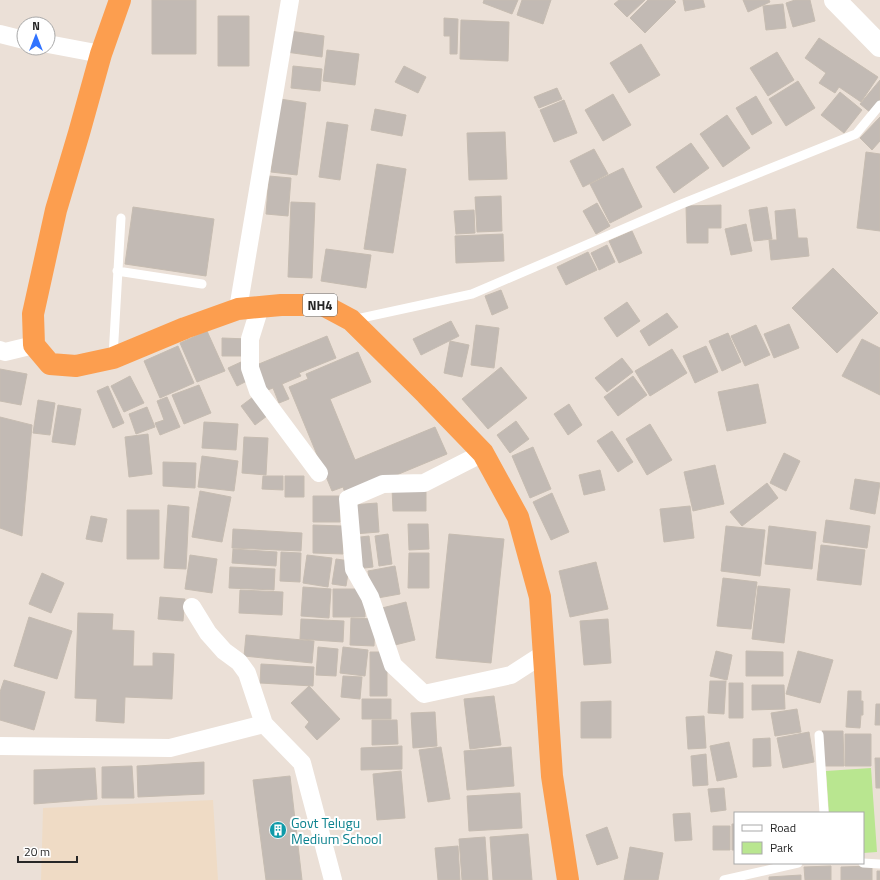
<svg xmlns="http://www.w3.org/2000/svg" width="880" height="880" viewBox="0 0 880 880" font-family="'Titillium Web',sans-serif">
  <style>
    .education { fill: #efdbc5 }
    .green { fill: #b9e690 }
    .building { fill: #c2bab4; stroke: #c6bcb1 }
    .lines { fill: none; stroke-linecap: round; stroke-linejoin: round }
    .service { stroke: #fff; stroke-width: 9 }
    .minor { stroke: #fff; stroke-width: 18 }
    .secondary { stroke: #fff; stroke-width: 22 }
    .trunk { stroke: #fc9e4f; stroke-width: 22 }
    .labels { text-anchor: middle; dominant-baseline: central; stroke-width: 4; stroke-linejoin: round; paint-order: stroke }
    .shield { fill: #fff; stroke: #686868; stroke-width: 1 }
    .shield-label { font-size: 13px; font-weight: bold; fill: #272727 }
    .culture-label { font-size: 14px; fill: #0d838f; stroke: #fff; text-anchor: start }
  </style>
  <rect width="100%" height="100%" fill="#ebe0d7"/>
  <path class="education" d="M213,800L218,880H41L43,808Z"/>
  <path class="green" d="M871,768L877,852L863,853V813H829L826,771Z"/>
  <path class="building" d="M152,0H196V54H152Z
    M484,0H518L512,14L483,3Z
    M522,0H551L543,24L517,15Z
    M619,0H645L627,17L614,4Z
    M648,0H674L676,2L645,33L630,18Z
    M683,0H703L705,7L685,11Z
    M743,0H769L770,2L748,12Z
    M795,0H810L815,21L793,27L786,3Z
    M783,4L786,28L766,30L763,6Z
    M218,16H249V66H218Z
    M444,18L458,19L457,54H450V36H444Z
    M461,20L509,22L508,61L460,59Z
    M290,31L324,36L322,57L286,52Z
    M819,38L878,77L861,102L839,87L835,93L819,83L826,73L805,58Z
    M641,44L660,75L629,93L610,63Z
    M327,50L359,54L355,85L323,81Z
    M777,52L794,80L768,96L750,68Z
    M293,66L322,69L320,91L291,88Z
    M404,66L426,77L418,93L395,82Z
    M880,80V102L871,113L860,104Z
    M798,81L815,108L786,126L769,99Z
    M557,88L562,99L539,108L534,97Z
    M840,92L862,110L844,133L821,115Z
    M613,94L631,125L603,141L585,110Z
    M756,96L772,123L752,135L736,108Z
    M280,99L306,103L297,175L271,172Z
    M564,100L577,133L554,142L540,110Z
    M375,109L406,115L402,136L371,130Z
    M727,115L750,148L723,167L700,134Z
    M880,117V141L872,150L860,138Z
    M327,122L348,125L340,180L319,177Z
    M505,132L507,179L469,180L467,133Z
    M691,143L709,168L674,193L656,167Z
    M594,149L608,174L583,187L570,161Z
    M866,152L880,154V231L857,228Z
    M377,164L406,169L393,253L364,249Z
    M623,168L642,207L610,223L590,184Z
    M269,176L291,178L288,216L266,214Z
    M501,196L502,231L477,232L475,197Z
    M291,202L315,203L312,278L288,277Z
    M597,203L610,226L596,234L583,211Z
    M721,205V228H708V243H687L686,206Z
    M133,207L214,219L206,276L125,264Z
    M767,207L772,239L754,241L749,210Z
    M795,209L798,238H807L809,256L771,260L769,240H777L775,211Z
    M474,210L475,233L456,234L454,211Z
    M746,224L752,251L731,255L725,229Z
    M632,231L642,253L619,263L609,241Z
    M503,234L504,261L456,263L455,236Z
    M607,245L615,262L599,270L591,253Z
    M326,249L371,255L366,288L321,281Z
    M588,252L597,270L566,285L557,267Z
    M833,268L878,313L837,353L792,308Z
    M501,290L508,308L492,315L485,296Z
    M627,302L640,321L617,337L604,318Z
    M667,313L678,327L649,346L640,331Z
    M451,321L459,336L421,355L413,339Z
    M789,324L799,348L774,358L764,334Z
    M476,325L499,328L494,368L471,365Z
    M756,325L770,355L745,366L731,336Z
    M207,331L225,371L197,382L180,343Z
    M728,333L741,362L722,371L709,341Z
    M327,336L336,358L299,373L301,376L282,384L289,399L279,403L273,388L265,391L254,366Z
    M222,338L248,339L247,356H222Z
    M862,339L880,348V395L842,376Z
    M450,341L469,345L462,377L444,373Z
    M178,346L194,383L160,398L144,361Z
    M706,346L718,372L695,383L683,356Z
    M672,349L687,373L650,396L635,371Z
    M358,352L371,382L330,399L355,460L435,427L447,454L346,496L343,487L332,491L289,387L308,379L306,374Z
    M622,358L633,372L607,392L595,378Z
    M241,362L249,380L237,386L228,368Z
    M501,367L527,398L488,429L462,399Z
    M0,369L27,374L21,405L0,401Z
    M130,376L144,403L124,412L111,386Z
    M633,376L647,395L618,416L604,397Z
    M758,384L766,423L727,431L718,392Z
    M199,385L211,413L184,424L172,395Z
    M108,386L124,423L113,428L97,391Z
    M257,394L271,413L255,425L241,406Z
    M167,397L180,427L160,435L155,423L164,420L157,401Z
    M38,400L55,403L50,435L33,433Z
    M569,404L582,425L568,435L554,414Z
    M58,405L81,409L75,445L52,442Z
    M147,407L155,427L136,434L129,414Z
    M0,417L32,425L22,536L0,528Z
    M516,421L529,439L510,453L497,435Z
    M204,422L238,424L236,450L202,448Z
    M650,424L672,460L647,475L626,439Z
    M612,431L633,462L618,472L597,441Z
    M148,434L152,474L129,477L125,437Z
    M244,437L268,438L266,475L242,473Z
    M533,447L551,489L530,498L512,456Z
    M784,453L800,461L786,491L770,483Z
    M202,456L238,461L234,491L198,487Z
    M163,462L196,463L195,488L163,486Z
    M715,465L724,504L693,511L684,472Z
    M600,470L605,490L584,495L579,475Z
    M263,476H283V490L262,489Z
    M285,476H304V497H285Z
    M855,479L880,483L875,514L850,509Z
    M767,483L778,498L742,526L730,512Z
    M426,487V511H393L392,488Z
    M200,491L231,497L222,542L192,537Z
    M552,493L569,532L551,540L533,502Z
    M313,496H340V522H313Z
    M377,503L379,532L354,534L352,505Z
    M168,505L189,507L186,569L164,568Z
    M690,506L694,538L664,542L660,509Z
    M127,510H159V559H127Z
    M91,516L107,519L102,542L86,539Z
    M826,520L870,526L867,548L823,542Z
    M408,524H428L429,549L409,550Z
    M313,525L343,526V554L313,553Z
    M726,526L765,530L760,576L721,571Z
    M769,526L816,532L812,569L765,564Z
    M233,529L302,533L301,551L232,548Z
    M388,534L392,564L379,566L375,536Z
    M449,534L504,539L491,663L436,658Z
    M369,536L373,567L356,569L352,538Z
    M821,545L865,550L861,585L817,580Z
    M233,549L277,552L276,566L232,563Z
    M281,552L301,553L300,582L280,581Z
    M409,553H429V588H408Z
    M190,555L217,559L212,593L185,589Z
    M307,555L332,558L328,587L303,583Z
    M336,559L350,561L346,586L332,584Z
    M596,562L608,609L570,617L559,571Z
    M395,566L400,594L372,599L368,571Z
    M230,567L275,569L274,590L229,588Z
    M42,573L64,583L51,613L29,604Z
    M723,578L757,582L751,629L717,626Z
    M758,586L790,589L784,643L752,639Z
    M303,587L331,589L329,618L301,616Z
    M333,589H365V617H333Z
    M240,590L283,592L282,615L239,613Z
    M160,597L185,599L183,621L158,619Z
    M406,602L415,640L391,646L382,608Z
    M78,613L113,614L112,630L134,631L133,666H153V653L174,654L172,699L125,697L124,723L96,721L97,699L75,698Z
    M29,617L72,631L57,679L14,666Z
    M351,618L375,619L374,646L350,645Z
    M301,619L344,621L343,642L300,639Z
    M608,619L611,663L584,665L580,621Z
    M246,635L314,641L312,663L244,656Z
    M318,647L338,649L336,676L316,675Z
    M343,647L368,650L365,676L340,673Z
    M716,651L732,655L727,680L710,676Z
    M746,651L783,652V676H746Z
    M798,651L833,660L820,703L786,694Z
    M370,652H387V696H370Z
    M261,664L314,667L313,686L260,683Z
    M343,676L362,677L360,699L341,697Z
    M4,680L45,692L34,730L0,720V692Z
    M710,681H726L724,714L708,713Z
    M729,683H743V718H729Z
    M752,685H784L785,709L752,710Z
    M309,686L340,719L317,740L305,727L309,722L291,703Z
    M848,691H861V701H863V715H861L860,728L846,727Z
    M494,696L501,745L470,749L464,699Z
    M362,699H391V719H362Z
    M611,701V738H581V702Z
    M876,704H880V725H875Z
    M797,709L801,732L775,736L771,713Z
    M435,712L437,746L413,748L411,713Z
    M704,716L706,748L688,749L686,717Z
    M372,720H397L398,744L372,745Z
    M822,731H843L844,766H822Z
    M809,732L814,762L783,768L777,738Z
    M845,734H871V766H845Z
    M770,738L771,766L753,767V739Z
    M729,742L737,777L717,781L710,746Z
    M402,746V769L361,770V748Z
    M441,747L450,799L428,802L419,750Z
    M511,747L514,786L467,790L464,751Z
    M706,754L708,785L693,786L691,756Z
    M875,758H880V788H876Z
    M204,762V794L138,797L137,766Z
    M132,766L134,798H102V767Z
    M95,768L97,799L34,804V770Z
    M401,771L405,818L377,820L373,774Z
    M290,776L302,880H266L253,780Z
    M724,788L726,810L711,812L708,789Z
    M520,793L522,828L469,831L467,796Z
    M690,813L692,840L675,841L673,814Z
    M732,824H735V850H732Z
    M713,826H730V850H713Z
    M607,827L618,858L597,865L586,835Z
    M528,834L532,880H493L490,837Z
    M485,837L488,880H462L459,839Z
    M458,846L460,880H438L435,848Z
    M630,847L663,853L658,880H624Z
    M831,866V880H805L804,867Z
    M872,866V880H841V867Z
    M877,871H880V880H877Z
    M801,875V880H769V877Z"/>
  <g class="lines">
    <path class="service" d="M117,271L202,284
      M352,320L472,294L679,205L856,134L880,105
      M113,357L121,218
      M819,735L824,813
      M863,863L880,864
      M724,880L798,863"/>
    <path class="minor" d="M0,34L24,40
      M48,44L101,54
      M260,307L250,339V368L258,391L319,473
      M238,309L290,0
      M0,350L5,352L34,345
      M483,453L424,483L383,484L348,499L354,569L370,597L393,665L424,694L511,675L545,653
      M192,607L208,633L224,651L239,662L247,673L264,724
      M0,746L170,748L264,724L302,763L333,880"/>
    <path class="secondary" d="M835,0L880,46"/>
    <path class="trunk" d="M120,0L101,54L79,133L56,210L33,314L34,345L50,364L76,366L113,358L185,328L238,309L281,305H323L351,320L426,394L483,453L518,517L540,597L552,776L568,880"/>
  </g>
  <defs>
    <g id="building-disc" transform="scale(0.9)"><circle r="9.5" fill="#0f9aa8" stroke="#fff"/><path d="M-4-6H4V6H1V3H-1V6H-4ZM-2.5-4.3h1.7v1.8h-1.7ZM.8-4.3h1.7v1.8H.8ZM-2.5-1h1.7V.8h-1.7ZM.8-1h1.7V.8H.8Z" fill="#fff"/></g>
  </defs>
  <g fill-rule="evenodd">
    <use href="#building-disc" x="278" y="830"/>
  </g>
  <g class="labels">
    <rect class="shield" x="303" y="294" width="34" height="22" rx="3"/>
    <g class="shield-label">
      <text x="320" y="305">NH4</text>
    </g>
    <g class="culture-label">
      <text x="291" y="822">Govt Telugu<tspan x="291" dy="16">Medium School</tspan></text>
    </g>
  </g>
  <rect x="734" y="812" width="130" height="52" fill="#ffffff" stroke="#a9a9a9"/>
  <rect x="742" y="825" width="20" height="6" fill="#ffffff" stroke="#a9a9a9"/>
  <text x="770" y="832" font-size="12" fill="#272727">Road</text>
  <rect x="742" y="842" width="20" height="12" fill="#b9e690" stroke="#a9a9a9"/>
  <text x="770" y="852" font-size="12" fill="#272727">Park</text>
  <g transform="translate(36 36)"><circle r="19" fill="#ffffff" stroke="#a9a9a9"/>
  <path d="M0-3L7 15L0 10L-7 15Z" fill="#3173ff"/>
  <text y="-6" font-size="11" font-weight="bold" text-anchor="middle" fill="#272727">N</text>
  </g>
  <path d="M18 856v6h59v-6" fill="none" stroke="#272727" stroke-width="2"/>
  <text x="24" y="856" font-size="12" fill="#272727" stroke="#ffffff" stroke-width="3" paint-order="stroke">20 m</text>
</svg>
